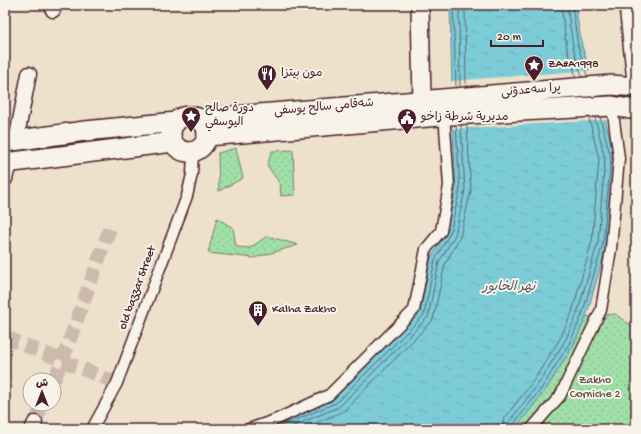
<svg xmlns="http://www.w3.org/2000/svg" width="641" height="434" viewBox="0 0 641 434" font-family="'Gochi Hand','Playpen Sans Arabic',sans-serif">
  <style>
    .park { fill: url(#park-dots); stroke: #757f69 }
    .water { fill: url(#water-ripples); stroke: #688793 }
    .pier { fill: #ede1cc }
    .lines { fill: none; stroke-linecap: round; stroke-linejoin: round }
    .shore { stroke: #5e6470; stroke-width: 1 }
    .minor-tunnel { stroke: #ccbaac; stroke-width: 14; stroke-dasharray: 14 7; stroke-linecap: butt }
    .pedestrian-casing { stroke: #4a1f2b; stroke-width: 13 }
    .minor-casing { stroke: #4a1f2b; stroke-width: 17 }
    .tertiary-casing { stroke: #4a1f2b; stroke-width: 20 }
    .secondary-casing { stroke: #4a1f2b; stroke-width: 22 }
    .pedestrian { stroke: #f7f3e8; stroke-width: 10 }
    .minor { stroke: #f7f3e8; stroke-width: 14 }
    .tertiary { stroke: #f7f3e8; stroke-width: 17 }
    .secondary { stroke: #f7f3e8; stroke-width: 19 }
    .labels { text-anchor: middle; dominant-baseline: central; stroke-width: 4; stroke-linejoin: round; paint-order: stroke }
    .poi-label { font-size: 12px; fill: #4a1f2b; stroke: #f7f3e8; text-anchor: start }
    .street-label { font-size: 12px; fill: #4a1f2b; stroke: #f7f3e8 }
    .park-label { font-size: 12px; fill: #604f4a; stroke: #f7f3e8 }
    .water-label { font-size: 13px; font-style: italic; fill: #59535f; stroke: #f7f3e8 }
  </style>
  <defs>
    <pattern id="park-dots" width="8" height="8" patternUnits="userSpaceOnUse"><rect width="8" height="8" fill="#a0dfa7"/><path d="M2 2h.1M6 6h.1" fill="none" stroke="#8bbf90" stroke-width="1.8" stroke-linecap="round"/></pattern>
    <pattern id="water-ripples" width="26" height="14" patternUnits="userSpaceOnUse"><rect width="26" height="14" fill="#7cccd8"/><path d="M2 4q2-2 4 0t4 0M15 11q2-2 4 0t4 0" fill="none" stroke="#6dafba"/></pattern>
  </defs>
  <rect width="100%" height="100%" fill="#ede1cc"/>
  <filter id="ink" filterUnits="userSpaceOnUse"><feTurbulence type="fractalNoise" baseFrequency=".025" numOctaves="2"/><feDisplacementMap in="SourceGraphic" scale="8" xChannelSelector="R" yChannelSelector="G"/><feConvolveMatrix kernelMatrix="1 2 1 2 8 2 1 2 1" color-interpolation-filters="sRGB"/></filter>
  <g filter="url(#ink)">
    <path class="park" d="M236,148L243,178L219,191L218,153Z
      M293,150L295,195L281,196L280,184L267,165L272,151Z
      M217,218L233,228L236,247L250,248L267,236L298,245L254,258L208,253Z
      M615,314L636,329V429H514L547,388L574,344L585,317Z"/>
    <path class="water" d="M450,5H575L582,46L606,123L615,158L607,244L586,317L574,344L547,388L515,429H263L333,400L420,312L431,258L446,232L456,188L453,129Z"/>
    <path class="pier" d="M591,70L608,120L453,129L451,81Z"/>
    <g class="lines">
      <path class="shore" d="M453,5L456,87
        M459,5L460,87
        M465,5L466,86
        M561,5L567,49L576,77
        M567,5L573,47L582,77
        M572,5L578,46L587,76
        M273,429L336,403L424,315L435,260L450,233L460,189L456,125
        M286,429L339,407L428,317L439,262L455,235L465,190L461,125
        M302,429L344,411L433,320L445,264L460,237L471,191L467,125
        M501,429L504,419L534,380L561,337L572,312L592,241L599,159L589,118
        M507,429L509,422L539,383L566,339L577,314L598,242L605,159L595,117
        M512,429L513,425L543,386L570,342L582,315L603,243L611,158L600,117"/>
      <path class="minor-tunnel" d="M5,337L117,383
        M54,380L62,361L110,228
        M35,423L43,404"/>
      <g class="pedestrian-casing">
        <path id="pedestrian" d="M92,429L117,383L187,196L192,174L193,152
          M249,429L275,420L329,395L414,310L426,249L441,231L449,186L444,113
          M531,429L560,396L601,310L611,249L619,158L612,106"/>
      </g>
      <g class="minor-casing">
        <path id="minor" d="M51,5L53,10
          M16,141L29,74
          M5,179L9,163
          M32,429L35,423"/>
      </g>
      <g class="tertiary-casing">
        <path id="tertiary" d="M420,5L422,100
          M628,5L636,81"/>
      </g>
      <g class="secondary-casing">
        <path id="secondary" d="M171 134a18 18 0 1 1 36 0a18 18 0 1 1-36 0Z
          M199,119L611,85L636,87
          M207,136L451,115L612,106L636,110
          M5,142L85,131L176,122
          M5,163L173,142"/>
      </g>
      <use href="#pedestrian" class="pedestrian"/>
      <use href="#minor" class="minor"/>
      <use href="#tertiary" class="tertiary"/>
      <use href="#secondary" class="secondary"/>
    </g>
  </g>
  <defs>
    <g id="sight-pin" transform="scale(1)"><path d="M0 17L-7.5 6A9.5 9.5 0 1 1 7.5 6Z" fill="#4a1f2b" stroke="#f7f3e8"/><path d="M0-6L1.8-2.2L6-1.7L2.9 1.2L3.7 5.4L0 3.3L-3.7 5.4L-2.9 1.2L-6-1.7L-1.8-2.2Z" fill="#fff"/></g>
    <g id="restaurant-pin" transform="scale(1)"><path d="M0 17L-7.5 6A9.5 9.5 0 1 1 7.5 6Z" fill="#4a1f2b" stroke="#f7f3e8"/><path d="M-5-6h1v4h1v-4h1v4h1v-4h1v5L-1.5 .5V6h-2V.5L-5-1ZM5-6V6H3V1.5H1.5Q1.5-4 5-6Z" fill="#fff"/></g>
    <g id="civic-pin" transform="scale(1)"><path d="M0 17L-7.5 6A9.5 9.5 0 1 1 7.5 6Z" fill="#4a1f2b" stroke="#f7f3e8"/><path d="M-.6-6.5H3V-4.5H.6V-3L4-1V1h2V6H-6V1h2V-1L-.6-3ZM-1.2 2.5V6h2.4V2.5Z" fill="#fff"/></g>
    <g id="building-pin" transform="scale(1)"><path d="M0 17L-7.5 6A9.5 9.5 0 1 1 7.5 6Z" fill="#4a1f2b" stroke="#f7f3e8"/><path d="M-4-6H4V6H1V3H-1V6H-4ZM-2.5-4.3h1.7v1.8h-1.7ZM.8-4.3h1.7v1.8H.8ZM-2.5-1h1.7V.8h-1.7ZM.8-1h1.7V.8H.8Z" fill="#fff"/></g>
  </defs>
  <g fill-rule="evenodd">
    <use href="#sight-pin" x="534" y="65"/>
    <use href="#restaurant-pin" x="267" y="74"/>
    <use href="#sight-pin" x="191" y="116"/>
    <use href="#civic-pin" x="407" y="118"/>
    <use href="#building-pin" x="258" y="310"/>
  </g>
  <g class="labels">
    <g class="poi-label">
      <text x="548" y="65">ZA#A1998</text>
      <text x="281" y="74">مون بيتزا</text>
      <text x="205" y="109">دورة صالح<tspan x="205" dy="14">اليوسفي</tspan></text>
      <text x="421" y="118">مديرية شرطة زاخو</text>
      <text x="272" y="310">Kalha Zakho</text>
    </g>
    <g class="street-label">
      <text transform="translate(531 91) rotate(-5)">پرا سەعدۆنی</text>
      <text transform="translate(324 108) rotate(-5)">شەقامی سالح یوسفی</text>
      <text transform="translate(138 288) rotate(-70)">old bazzar Street</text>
    </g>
    <g class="park-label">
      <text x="595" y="381">Zakho<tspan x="595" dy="14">Corniche 2</tspan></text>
    </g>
    <g class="water-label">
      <text x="509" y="287">نهر الخابور</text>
    </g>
  </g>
  <rect width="641" height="434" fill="none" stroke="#f7f3e8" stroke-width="20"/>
  <rect x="10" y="10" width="621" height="414" fill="none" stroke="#4a1f2b" stroke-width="1.5" filter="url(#ink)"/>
  <g transform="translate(42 392)"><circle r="19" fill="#f7f3e8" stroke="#b29e9c"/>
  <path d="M0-3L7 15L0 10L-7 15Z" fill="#4a1f2b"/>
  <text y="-6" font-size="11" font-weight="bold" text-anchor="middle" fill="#4a1f2b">ش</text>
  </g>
  <path d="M491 40v6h52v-6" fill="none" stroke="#4a1f2b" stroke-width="2"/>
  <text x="497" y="40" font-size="12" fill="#4a1f2b" stroke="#f7f3e8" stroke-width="3" paint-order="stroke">20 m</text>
</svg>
